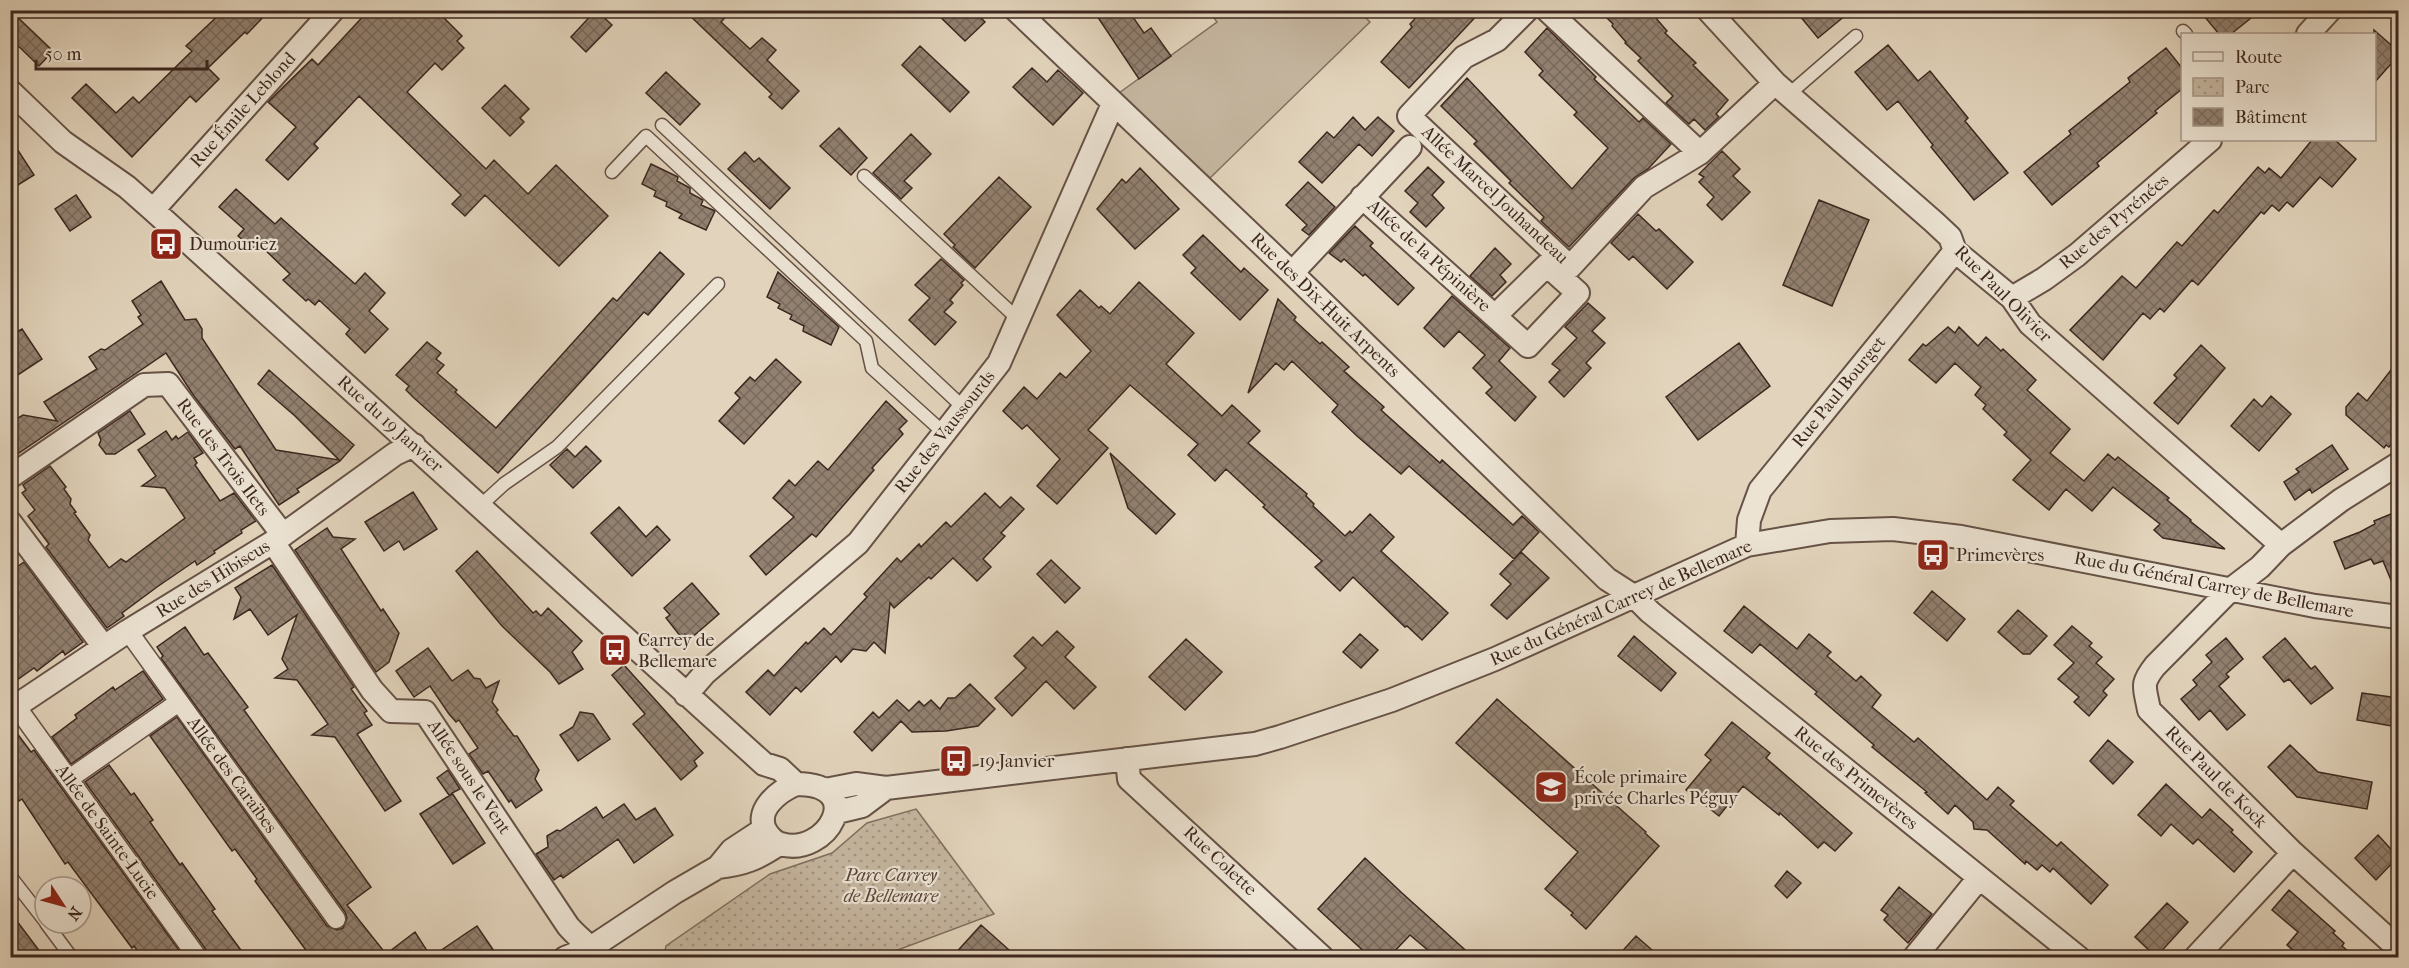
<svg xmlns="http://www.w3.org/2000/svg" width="2409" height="968" viewBox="0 0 2409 968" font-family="'IM FELL French Canon',serif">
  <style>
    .green { fill: #c6b7a1; stroke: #816f60; stroke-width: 1.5 }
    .park { fill: url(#park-dots); stroke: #816f60; stroke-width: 1.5 }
    .building { fill: url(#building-cross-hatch); stroke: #3c271f; stroke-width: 1.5 }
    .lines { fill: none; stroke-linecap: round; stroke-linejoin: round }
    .service-casing { stroke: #665246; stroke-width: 15 }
    .pedestrian-casing { stroke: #665246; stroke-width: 21 }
    .minor-casing { stroke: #665246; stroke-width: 26 }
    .service { stroke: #ece3d3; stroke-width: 12 }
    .pedestrian { stroke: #ece3d3; stroke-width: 18 }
    .minor { stroke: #ece3d3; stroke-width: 22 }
    .labels { text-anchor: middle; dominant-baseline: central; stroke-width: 4.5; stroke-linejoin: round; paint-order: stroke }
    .street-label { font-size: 18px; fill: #3c271f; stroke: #ece3d3 }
    .poi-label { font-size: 18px; fill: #3c271f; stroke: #ece3d3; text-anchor: start }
    .park-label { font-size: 18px; font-style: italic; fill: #584439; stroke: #ece3d3 }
  </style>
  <defs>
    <pattern id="park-dots" width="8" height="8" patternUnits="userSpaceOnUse" patternTransform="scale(1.5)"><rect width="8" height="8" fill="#c6b7a1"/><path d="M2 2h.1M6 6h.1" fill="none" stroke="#a29583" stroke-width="1.8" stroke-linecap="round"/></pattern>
    <pattern id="building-cross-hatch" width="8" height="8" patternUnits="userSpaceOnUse" patternTransform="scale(1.5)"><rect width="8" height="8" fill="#928171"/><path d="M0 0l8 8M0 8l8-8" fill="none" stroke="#786a5c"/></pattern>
  </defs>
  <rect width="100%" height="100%" fill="#e2d4bc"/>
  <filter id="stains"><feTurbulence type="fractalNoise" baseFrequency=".00333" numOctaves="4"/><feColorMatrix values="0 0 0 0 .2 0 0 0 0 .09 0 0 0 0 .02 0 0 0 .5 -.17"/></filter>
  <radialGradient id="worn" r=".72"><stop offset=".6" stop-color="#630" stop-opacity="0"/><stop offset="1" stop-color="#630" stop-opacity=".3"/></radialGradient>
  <path class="green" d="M1209,11H1359L1370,22L1210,178L1119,93L1217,22Z"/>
  <path class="park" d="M916,809L994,914L879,957H664L666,946L770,874L832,853L867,823Z"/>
  <path class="building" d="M10,10L53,51L39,66L10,38Z
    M224,10H270L247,34L245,32L208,68L219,79L196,102L190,96L132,157L72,98L86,84L116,113L133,97L139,103L192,51L186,46Z
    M369,10H436L462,36L457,41L464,48L442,70L435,63L407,92L486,169L494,160L528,194L556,165L608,216L559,266L485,195L465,216L452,204L461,195L359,96L314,144L318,148L288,180L266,160L296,127L268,102L312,59L318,65Z
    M596,10L612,25L586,52L571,37Z
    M684,10H732L721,22L750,49L762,38L776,50L767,60L799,91L782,109L769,97L772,94Z
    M933,10H973L985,22L965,41Z
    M1093,10H1128L1144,33L1151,28L1171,56L1139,79Z
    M1423,10H1482L1409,88L1381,62L1412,27L1410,24Z
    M1599,10H1649L1667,31L1665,33L1696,63L1693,65L1728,100L1716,114L1719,117L1705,130L1694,119L1689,124L1666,103L1673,96L1638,61L1641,58L1625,43L1626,42L1612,26L1613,24Z
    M1795,10H1852L1818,38Z
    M2199,10H2261L2231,34H2219Z
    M1547,28L1596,77L1594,79L1639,122L1643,118L1671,144L1648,169L1634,178L1569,247L1541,221L1544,217L1509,183L1511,181L1474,144L1477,141L1441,106L1467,78L1572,189L1608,148L1574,115L1577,112L1539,75L1543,71L1525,52Z
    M2374,30L2398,51V56L2374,83Z
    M1888,45L1918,81L1930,71L1968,118L1965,121L2008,173L1974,200L1931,147L1933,145L1898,101L1887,110L1855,72Z
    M920,46L969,92L950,112L902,65Z
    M2166,48L2182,68V89L2155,111L2157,113L2097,163L2099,166L2052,205L2024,172L2071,134L2069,131L2130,82L2128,78Z
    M1032,68L1047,82L1058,70L1083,93L1053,125L1013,87Z
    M666,72L700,104L680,125L646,93Z
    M505,85L529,109L520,118L524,122L510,136L482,108Z
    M1353,117L1365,130L1378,117L1394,131L1372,156L1359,144L1322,183L1299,162L1327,132L1334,138Z
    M839,128L867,158L851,175L820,146Z
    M911,134L931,154L904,181L912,188L901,199L873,173Z
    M10,138L34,175L10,190Z
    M2312,140H2335L2356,159L2332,187L2320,177L2293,207L2287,202L2279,211L2272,205L2264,214L2261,212L2198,285L2192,280L2164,312L2160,308L2150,319L2143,313L2103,360L2070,330L2122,276L2136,288L2177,242L2182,246L2214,210L2218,213L2258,167L2265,173L2269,168L2281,178Z
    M1722,151L1740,169L1733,176L1750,192L1722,220L1707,205L1714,197L1699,182L1704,177L1699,174Z
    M745,152L754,162L759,158L790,188L770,209L728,169Z
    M651,164L678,177L677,181L690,188V193L703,200L701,205L715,211L706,230L679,218L682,214L666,206L667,202L654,196L656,191L642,184Z
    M1428,167L1444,182L1432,195L1444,208L1426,227L1410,212L1418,203L1405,191Z
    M1140,168L1179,209L1135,249L1097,209L1122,179L1126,183Z
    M999,177L1031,207L975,268L953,247L955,245L944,234Z
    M1308,182L1335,207L1309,235L1302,230L1307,225L1286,205Z
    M236,189L275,224L281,218L355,284L365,273L385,293L369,311L388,329L365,353L346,334L350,329L319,300L315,305L308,299L306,301L283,280L290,274L258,243L253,249L238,236L244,229L219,207Z
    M76,195L91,217L70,231L55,209Z
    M1819,200L1869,220L1832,306L1783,285Z
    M1638,214L1656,231L1659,229L1693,262L1667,289L1633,256L1629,260L1611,243Z
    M1355,226L1373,243L1370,246L1414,288L1398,305L1365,274L1363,276L1344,259L1341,262L1329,253Z
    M1203,235L1241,272L1244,268L1268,290L1240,320L1191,273L1196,268L1183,255Z
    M1495,248L1511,264L1500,275L1506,282L1492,296L1470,276Z
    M660,252L684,274L648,315L644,312L498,473L414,398L406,390L409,386L396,375L427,342L441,353L436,359L444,365L437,373L457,390L455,392L496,428L613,298L617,301Z
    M941,259L964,280L961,283L963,285L950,300L953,303L944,312L956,322L935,345L909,320L930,298L915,285Z
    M778,272L839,327L831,345L803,331L804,326L790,319L792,315L778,308L780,304L767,297Z
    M161,281L185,320L196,319L202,329V338L276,450L339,460L295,416L258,384L269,370L354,445L340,461L297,489L299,492L279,505L240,446L235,449L194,396L166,353L10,459V423L23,415L57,421L44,402L97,369L89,357L101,349L105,350L143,324L138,317L141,315L132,301Z
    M1139,282L1194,333L1166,364L1222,416L1232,405L1260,431L1248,443L1307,494L1306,496L1314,504L1313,506L1345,536L1350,531L1352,533L1370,514L1394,537L1381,551L1448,613L1422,640L1407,626L1405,627L1353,577L1340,591L1315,567L1322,561L1263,507L1265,505L1226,469L1215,481L1188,455L1198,444L1130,385L1088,430L1108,448L1057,504L1037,486L1060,459L1027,425L1022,429L1003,411L1024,387L1037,399L1060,373L1066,378L1091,351L1057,315L1080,290L1099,308L1101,306L1110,314Z
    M1452,296L1510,348L1499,361L1536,397L1515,421L1486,393L1492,387L1473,368L1485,355L1459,331L1444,347L1424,328Z
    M1278,299L1296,317L1294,320L1320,344L1322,342L1349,367L1344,371L1384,407L1381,410L1440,463L1442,460L1513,525L1522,516L1539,532L1514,559L1409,466L1401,474L1357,436L1332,412L1338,405L1292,361L1284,370L1276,363L1248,393Z
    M1588,303L1605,318L1592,331L1605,343L1586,363L1591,368L1564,397L1549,382L1560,370L1552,364L1577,338L1565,327Z
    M1948,327L1955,333L1959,327L1978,346L1986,337L2001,351L2003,349L2036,380L2027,390L2070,429L2050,453L2084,481L2108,454L2115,460L2118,457L2169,498L2167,500L2191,520L2190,521L2225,549L2163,538L2154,530L2160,524L2113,487L2092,511L2066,489L2049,510L2013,480L2031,460L2004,435L2007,432L1983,409L1986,405L1975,395L1981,387L1955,363L1936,383L1909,360L1923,344L1926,346Z
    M22,329L42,359L10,380V336Z
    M1739,343L1770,386L1698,440L1666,397Z
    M2201,345L2225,368L2178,424L2154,403L2177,378L2174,375Z
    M776,359L801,382L744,444L719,421L740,398L735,393L750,377L755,381Z
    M2398,361V436L2389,447L2386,445L2384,448L2346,415V407L2358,393L2367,401Z
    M2271,396L2291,414L2259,451L2231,426L2254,399L2262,407Z
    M886,401L907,421L899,429L903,434L872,468L874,470L816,537L812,534L766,575L750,556L794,517L773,498L789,480L795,486L818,461L828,470Z
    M130,411L145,434L115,454H106L99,445L101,440L98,433Z
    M166,431L172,440L176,436L178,439L188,432L203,453L194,458L197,463L195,465L220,501L234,493L256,521L241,530L242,533L214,551L215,553L197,565L195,561L157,587L122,613L124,616L107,628L46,547L49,544L28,516L35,510L22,493L26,490L23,485L50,466L66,487L64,489L71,499L70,504L76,512L74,513L90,535L88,540L109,568L121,559L126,562L185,518L165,488L142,486L156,476L138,450Z
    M2332,445L2348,469L2312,493L2310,489L2295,500L2284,482L2299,472L2296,469Z
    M586,446L601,461L573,488L550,465L567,449L575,457Z
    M1110,453L1175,514L1156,534L1128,508Z
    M413,492L437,529L404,550L399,541L384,551L365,522Z
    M985,493L1000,508L1011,497L1024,509L1001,533L1005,536L983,559L991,567L977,581L953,558L931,579L929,577L894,608L890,603L885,653L874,642L866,651L853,649L841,662L836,656L801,692L796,687L770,715L746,692L768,670L774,676L806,642L808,644L824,628L831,635L867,597L864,594L897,558L901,562L919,544L921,547L946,522L951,527Z
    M619,507L646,537L657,526L670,540L632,576L591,533Z
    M2398,511V597L2383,561L2374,564L2371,559L2345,569L2334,542L2360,532L2375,524L2374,521Z
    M327,528L333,537L355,539L341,549L381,611L383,609L399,633L389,662L376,672L295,550Z
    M477,551L533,613L536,611L541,616L548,608L582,641L572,652L583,669L559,684L550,672L502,626L456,571Z
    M1521,552L1549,578L1507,619L1491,605L1511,584L1500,574Z
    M1051,560L1080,588L1065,603L1037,574Z
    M24,562L83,642L65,655L63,651L37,671L34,668L10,685V572Z
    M272,565L354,687L351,689L367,711L364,713L372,725L357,734L401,801L385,811L335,737L312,735L328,724L297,680L275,678L288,669L282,659L297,615L268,635L250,609L234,619L241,597L235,588Z
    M692,583L719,614L690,639L685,634L681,637L666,618L670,615L664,608Z
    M1932,591L1965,619L1947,641L1914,613Z
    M1744,606L1797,649L1809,634L1831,652L1827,656L1856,681L1861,676L1881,695L1872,707L1914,742L1918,738L1987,800L1998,787L2014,801L2010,805L2057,846L2061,842L2108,885L2091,904L2053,868L2050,872L2042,865L2037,870L2026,861L2025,864L1987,830L1974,829L1973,822L1955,805L1948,814L1925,793L1927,792L1872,747L1874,745L1815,694L1817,692L1760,644L1752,653L1724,631Z
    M2018,610L2047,636L2030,654H2023L1998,632Z
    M2072,626L2092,643L2089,646L2102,657L2096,663L2114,679L2103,691L2107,695L2089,716L2074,702L2079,697L2058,679L2074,663L2054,645Z
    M185,627L204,655L208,653L248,707L244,710L371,887L347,905L386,954L415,932L431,957L477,926L494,951L485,957H311L255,881L257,879L235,849L232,851L150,736L177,717L327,926L337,930L343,928L347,918L345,912L161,658L163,656L157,647Z
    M1057,631L1074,647L1065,657L1096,687L1074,709L1046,681L1012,716L995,698L1026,668L1014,656L1033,637L1042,646Z
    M1360,634L1378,650L1361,668L1343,652Z
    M1634,636L1676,673L1661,691L1618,656Z
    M2226,638L2243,659L2226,674L2229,677L2219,686L2245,715L2227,730L2210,710L2199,720L2181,699L2197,685L2193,680L2212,662L2206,655Z
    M2285,638L2311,669L2315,666L2333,688L2311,704L2289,679L2284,682L2263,657Z
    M1186,639L1222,672L1185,710L1149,677Z
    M428,648L452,681L468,670L474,678L480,679L486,688L499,681L492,702L498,710L496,712L514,736H517L539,770L535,779L542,790L516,808L511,800L509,802L488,771L483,774L469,754L478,748L459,720L456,722L449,714L430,686L414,697L396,671Z
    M624,665L703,753L694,761L697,766L681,780L633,724L645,714L612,675Z
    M143,671L163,699L71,764L52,737L77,718L75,715L113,687L115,690Z
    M970,684L995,709L978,726L946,731L912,732L901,721L872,751L854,732L873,712L879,718L897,700L909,711L919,701L924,706L931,700L940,709L948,698H955Z
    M2362,693L2398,698V727L2357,720Z
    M1497,699L1646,832L1645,833L1659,846L1586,929L1571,915L1573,913L1545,889L1578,852L1456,743Z
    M580,712L593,714L610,739L578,761L560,735L573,727Z
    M1732,722L1770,753L1766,758L1852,833L1835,851L1824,842L1818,848L1780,813L1779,815L1743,786L1719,816L1686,790L1711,760L1705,755Z
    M10,724L31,752L34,750L184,957H142L134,946L132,948L68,862L65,864L22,799L19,801L10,790Z
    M2108,740L2133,762L2113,784L2090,761Z
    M2290,745L2318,772L2372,782L2367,809L2297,797L2268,767Z
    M109,765L131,795L134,793L153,820L150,822L180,865L182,863L215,909L212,911L246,957H209L207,951L85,782Z
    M448,770L460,789L452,793L485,843L453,864L420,814L452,794L449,795L437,778Z
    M2166,784L2202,818L2210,809L2233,830L2231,832L2252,852L2234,872L2198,839L2193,844L2171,824L2161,836L2138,815Z
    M624,804L636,820L655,808L673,835L634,863L618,839L563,878L561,875L554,880L536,854L548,847L547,836L557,830L560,831L596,807L603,818Z
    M2378,835L2398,857L2376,880L2355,858Z
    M1365,858L1402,893L1473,957H1436L1410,935L1389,957H1370L1318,909Z
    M1787,871L1801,883L1787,898L1775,886Z
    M1899,887L1932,914L1908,943L1884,920L1888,915L1881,910Z
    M2289,890L2335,931L2333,933L2344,943L2342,946L2355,957H2300L2287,945L2298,932L2272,910Z
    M2167,903L2188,922L2156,957L2135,937Z
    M10,912L44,957H10Z
    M981,925L1017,957H952Z
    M1636,936L1660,957H1617Z"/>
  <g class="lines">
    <g class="service-casing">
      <path id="service" d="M2183,31L2186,34
        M1788,95L1856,36
        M662,125L964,408
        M612,172L646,136L866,341L872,368L944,433
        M864,176L1018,319
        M479,507L504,484L557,447L718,284
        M10,876L45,921
        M46,923L72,958"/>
    </g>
    <g class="pedestrian-casing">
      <path id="pedestrian" d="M128,631L336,919
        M16,706L198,958
        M69,779L179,702"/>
    </g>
    <g class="minor-casing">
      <path id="minor" d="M1016,10L1292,273L1607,579L1635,597L1650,612L2079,958
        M1527,10L1497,40L1464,57L1409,116L1570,267L1644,187L1700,153L1775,83
        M1547,10L1700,153
        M1708,10L1775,83L1934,222L1950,237L1955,251L2012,298L2030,324L2281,545
        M2308,34L2330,10
        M10,91L63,142L127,187L153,210L764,764L780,769L796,784
        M1362,197L1528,346L1578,293L1547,265L1495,316
        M153,210L333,10
        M1292,273L1410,147
        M2012,298L2044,279L2077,255L2210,140
        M2398,464L2341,500L2281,545L2260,567L2230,590L2155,666C2140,685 2145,687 2149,710L2293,853L2398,948
        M10,477L144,385L168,384L283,535
        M10,522L104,647
        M273,542L372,690L391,711L425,712L568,926C578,938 590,945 599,958
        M1747,545L1749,520L1760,490L1955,251
        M686,695L705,673L858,543L999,363L1113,104
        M10,710L128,631L273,542L395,454L414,445
        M1127,759L1129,779L1323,958
        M796,784C870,784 826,858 781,844C776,843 770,838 767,833C752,811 779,791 796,784Z
        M825,790L856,784L886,788L1255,744L1280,737L1392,700L1495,659L1747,545L1830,531L1893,529L1961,537L2315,606L2398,617
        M837,812L862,806L886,788
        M718,867C745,864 756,859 779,844
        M565,958L592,947L675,892L718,867L732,850L764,829
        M1914,958L1979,878
        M2195,958L2293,853"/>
    </g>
    <use href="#service" class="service"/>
    <use href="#pedestrian" class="pedestrian"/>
    <use href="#minor" class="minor"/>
  </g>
  <defs>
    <g id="bus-square" transform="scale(1.725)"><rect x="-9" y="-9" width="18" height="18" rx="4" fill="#8f2418" stroke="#ece3d3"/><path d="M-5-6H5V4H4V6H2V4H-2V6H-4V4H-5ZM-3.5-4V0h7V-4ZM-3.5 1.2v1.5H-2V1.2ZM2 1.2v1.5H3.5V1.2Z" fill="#fff"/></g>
    <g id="school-square" transform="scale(1.725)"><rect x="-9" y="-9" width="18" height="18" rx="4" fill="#8f2418" stroke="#ece3d3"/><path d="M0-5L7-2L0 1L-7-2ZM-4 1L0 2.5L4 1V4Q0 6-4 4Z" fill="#fff"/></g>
  </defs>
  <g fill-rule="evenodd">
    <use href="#bus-square" x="166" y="244"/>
    <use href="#bus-square" x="1933" y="555"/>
    <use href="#bus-square" x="615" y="650"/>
    <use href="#bus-square" x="956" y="761"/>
    <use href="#school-square" x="1551" y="787"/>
  </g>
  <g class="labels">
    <g class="street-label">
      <text transform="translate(243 110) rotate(-48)">Rue Émile Leblond</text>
      <text transform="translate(1495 195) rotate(43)">Allée Marcel Jouhandeau</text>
      <text transform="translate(2114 222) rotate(-40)">Rue des Pyrénées</text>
      <text transform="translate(1429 256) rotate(42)">Allée de la Pépinière</text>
      <text transform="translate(2003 294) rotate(45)">Rue Paul Olivier</text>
      <text transform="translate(1325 305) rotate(44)">Rue des Dix-Huit Arpents</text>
      <text transform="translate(1839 392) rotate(-51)">Rue Paul Bourget</text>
      <text transform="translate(390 424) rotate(42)">Rue du 19 Janvier</text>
      <text transform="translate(945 432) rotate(-52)">Rue des Vaussourds</text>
      <text transform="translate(223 457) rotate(53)">Rue des Trois Ilets</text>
      <text transform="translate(213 579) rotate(-32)">Rue des Hibiscus</text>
      <text transform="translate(2214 585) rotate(11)">Rue du Général Carrey de Bellemare</text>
      <text transform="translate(1621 603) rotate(-24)">Rue du Général Carrey de Bellemare</text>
      <text transform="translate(232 775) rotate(54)">Allée des Caraïbes</text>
      <text transform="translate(469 777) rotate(56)">Allée sous le Vent</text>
      <text transform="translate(2216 777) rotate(45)">Rue Paul de Kock</text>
      <text transform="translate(1856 778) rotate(39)">Rue des Primevères</text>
      <text transform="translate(107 832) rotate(54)">Allée de Sainte-Lucie</text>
      <text transform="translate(1220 861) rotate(43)">Rue Colette</text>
    </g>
    <g class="poi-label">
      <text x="189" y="244">Dumouriez</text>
      <text x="1956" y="555">Primevères</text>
      <text x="638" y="640">Carrey de<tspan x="638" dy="21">Bellemare</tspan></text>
      <text x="979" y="761">19 Janvier</text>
      <text x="1574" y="777">École primaire<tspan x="1574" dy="21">privée Charles Péguy</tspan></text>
    </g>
    <g class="park-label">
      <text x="891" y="875">Parc Carrey<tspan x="891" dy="21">de Bellemare</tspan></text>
    </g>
  </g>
  <rect width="2409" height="968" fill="none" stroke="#e2d4bc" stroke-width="36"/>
  <rect x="12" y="12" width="2385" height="944" fill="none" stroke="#3c271f" stroke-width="3"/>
  <rect x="18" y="18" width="2373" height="932" fill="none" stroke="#3c271f" stroke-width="1.5"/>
  <rect x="2181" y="33" width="195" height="108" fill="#ece3d3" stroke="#a6988b" stroke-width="1.5"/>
  <rect x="2193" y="52" width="30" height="9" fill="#ece3d3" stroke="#a6988b" stroke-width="1.5"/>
  <text x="2235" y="63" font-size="18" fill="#3c271f">Route</text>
  <rect x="2193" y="78" width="30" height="18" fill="url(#park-dots)" stroke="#a6988b" stroke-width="1.5"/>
  <text x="2235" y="93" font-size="18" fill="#3c271f">Parc</text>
  <rect x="2193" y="108" width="30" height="18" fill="url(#building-cross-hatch)" stroke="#a6988b" stroke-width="1.5"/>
  <text x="2235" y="123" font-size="18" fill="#3c271f">Bâtiment</text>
  <g transform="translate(63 905) rotate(126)"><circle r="28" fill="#ece3d3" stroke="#a6988b" stroke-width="1.5"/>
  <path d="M0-4.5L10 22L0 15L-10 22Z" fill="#8f2418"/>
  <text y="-9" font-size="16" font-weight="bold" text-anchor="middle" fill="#3c271f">N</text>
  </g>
  <path d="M36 60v9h171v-9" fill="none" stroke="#3c271f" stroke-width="3"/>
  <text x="45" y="60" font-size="18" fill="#3c271f" stroke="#ece3d3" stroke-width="4.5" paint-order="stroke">50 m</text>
  <rect width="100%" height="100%" filter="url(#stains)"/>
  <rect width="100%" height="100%" fill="url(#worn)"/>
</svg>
